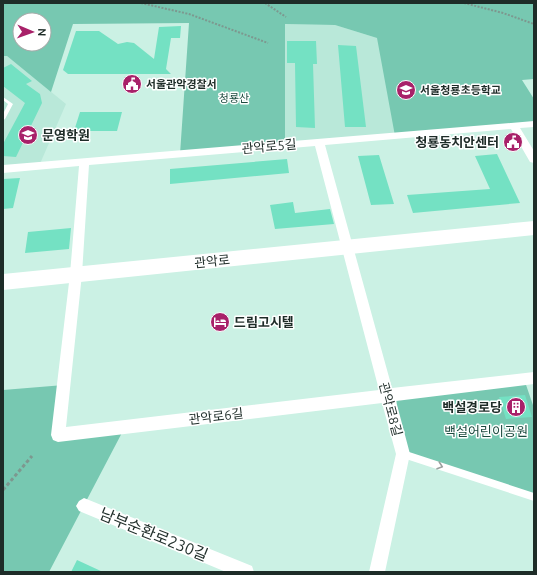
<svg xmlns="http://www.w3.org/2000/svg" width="537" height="575" viewBox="0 0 537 575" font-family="Ubuntu,'Noto Sans KR',sans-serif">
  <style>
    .built { fill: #b9e8d9 }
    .green { fill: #77c8b1; fill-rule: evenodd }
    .building { fill: #74e1c3 }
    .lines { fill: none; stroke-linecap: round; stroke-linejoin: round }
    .path-far1 { stroke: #7d988f; stroke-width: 2; stroke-dasharray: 2 1.5; stroke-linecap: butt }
    .path { stroke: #7d988f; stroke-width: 3; stroke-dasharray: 3.5 2.5; stroke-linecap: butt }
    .lane { fill: #fff; fill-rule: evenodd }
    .street { fill: #fff; fill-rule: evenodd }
    .primary { fill: #fff; fill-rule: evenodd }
    .oneway { stroke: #9aa09e }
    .labels { text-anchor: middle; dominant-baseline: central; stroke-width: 3; stroke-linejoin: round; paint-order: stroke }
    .far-poi-label { font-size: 11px; font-weight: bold; fill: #1e2c28; stroke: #fff; text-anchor: start }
    .far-park-label { font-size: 11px; fill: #1b4a3e; stroke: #fff }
    .poi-label { font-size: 13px; font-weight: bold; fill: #1e2c28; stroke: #fff; text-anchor: start }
    .street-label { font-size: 13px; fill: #1e2c28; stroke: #fff }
    .park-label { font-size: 13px; fill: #1b4a3e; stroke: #fff }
    .near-street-label { font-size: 16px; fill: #1e2c28; stroke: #fff }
  </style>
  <rect width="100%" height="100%" fill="#cbf1e4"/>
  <path class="built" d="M284,24L335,25L377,38L534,99V124L285,145Z
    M3,56H7L66,104L39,166L3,169Z"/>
  <path class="green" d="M3,3H534V79L522,80L534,99V124L395,136L377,38L335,25L285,24V145L180,154L189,23L73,24L51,92L7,56H3ZM20,20H44V44H20Z
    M524,379L534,408V497L403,454L388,395Z
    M64,385L59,435L125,427L49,572H3V390Z"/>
  <path class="building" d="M181,26L180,38H171L166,69L171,74H68L63,70L76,31H99L118,44L127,42L134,43L154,59L159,27Z
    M287,41H316L317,64H313L315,128L296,127L295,63H287Z
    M338,45L356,46L366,127H345Z
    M11,64L32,81L26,84L40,94L42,103L16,157L3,156V144L25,103L3,86V68Z
    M80,112H122L117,131H74Z
    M497,154L520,203L413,213L407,195L490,189L475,156Z
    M379,155L394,204L371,205L358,156Z
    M287,159L289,173L170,184V169Z
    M20,178L13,208L3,209V179Z
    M293,202L295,213L330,209L334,224L275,229L270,205Z
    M71,228L69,249L25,253L28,232Z
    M525,395L532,417L506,419L499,397Z
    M77,560L103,572H71Z"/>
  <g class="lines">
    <path class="path-far1" d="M141,3L189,14L268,43
      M265,3L286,17
      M464,3L503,13L534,24"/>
    <path class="path" d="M3,490L32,456"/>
    <path class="lane" d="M3,97L13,104L5,119L3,120V114L8,104L3,100Z
      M403,450L534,493V501L403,458L400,457L399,454L400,451Z"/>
    <path class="street" d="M534,121V127L520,128L534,151V163L530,162L511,129L325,145L392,388L534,372V384L396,401L410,454L385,572H369L396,454L382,403L58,442L53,440L51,435L70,274L79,166L3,173V165ZM315,146L379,390L66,427L82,274L89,165Z
      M84,498L252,566L254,572H226L79,511L76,506L79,501Z"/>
    <path class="primary" d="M534,221V235L3,290V274Z"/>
  </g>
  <defs><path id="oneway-chevron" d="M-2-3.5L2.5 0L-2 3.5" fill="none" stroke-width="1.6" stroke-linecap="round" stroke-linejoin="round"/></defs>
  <use class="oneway" href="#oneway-chevron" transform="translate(440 466) rotate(19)"/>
  <defs>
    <g id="civic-disc" transform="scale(1)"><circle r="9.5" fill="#a82169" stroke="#fff"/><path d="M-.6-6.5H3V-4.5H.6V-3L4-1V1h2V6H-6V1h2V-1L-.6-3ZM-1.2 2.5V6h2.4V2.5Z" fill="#fff"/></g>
    <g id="school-disc" transform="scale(1)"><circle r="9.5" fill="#a82169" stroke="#fff"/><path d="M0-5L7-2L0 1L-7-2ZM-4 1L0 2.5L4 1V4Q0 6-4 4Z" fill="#fff"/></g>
    <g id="hotel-disc" transform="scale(1)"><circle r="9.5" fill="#a82169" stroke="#fff"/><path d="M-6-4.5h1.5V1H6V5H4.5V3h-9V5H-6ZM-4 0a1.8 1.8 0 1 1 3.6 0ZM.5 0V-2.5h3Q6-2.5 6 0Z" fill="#fff"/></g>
    <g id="building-disc" transform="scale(1)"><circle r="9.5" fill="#a82169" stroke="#fff"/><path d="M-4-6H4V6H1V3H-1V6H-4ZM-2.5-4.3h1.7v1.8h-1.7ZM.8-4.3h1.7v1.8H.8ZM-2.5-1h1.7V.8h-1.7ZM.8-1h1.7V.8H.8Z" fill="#fff"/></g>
  </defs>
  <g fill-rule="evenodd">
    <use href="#civic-disc" x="132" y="84"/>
    <use href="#school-disc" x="406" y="90"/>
    <use href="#school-disc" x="28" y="135"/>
    <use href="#civic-disc" x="513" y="142"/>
    <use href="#hotel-disc" x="220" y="322"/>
    <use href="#building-disc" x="516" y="407"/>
  </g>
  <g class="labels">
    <g class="far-poi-label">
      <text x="146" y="84">서울관악경찰서</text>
      <text x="420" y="90">서울청룡초등학교</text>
    </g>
    <g class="far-park-label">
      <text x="234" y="98">청룡산</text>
    </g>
    <g class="poi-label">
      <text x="42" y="135">문영학원</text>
      <text x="499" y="142" text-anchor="end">청룡동치안센터</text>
      <text x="234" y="322">드림고시텔</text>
      <text x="502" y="407" text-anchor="end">백설경로당</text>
    </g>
    <g class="street-label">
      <text transform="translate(269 146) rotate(-5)">관악로5길</text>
      <text transform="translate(212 261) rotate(-6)">관악로</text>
      <text transform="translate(391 409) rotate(75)">관악로8길</text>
      <text transform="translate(216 416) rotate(-7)">관악로6길</text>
    </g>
    <g class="park-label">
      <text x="486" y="431">백설어린이공원</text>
    </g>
    <g class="near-street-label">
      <text transform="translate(154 534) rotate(22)">남부순환로230길</text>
    </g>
  </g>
  <rect width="537" height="575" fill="none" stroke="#1e2c28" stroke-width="8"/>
  <g transform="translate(32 32) rotate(92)"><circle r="19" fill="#ffffff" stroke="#a5aba9"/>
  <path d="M0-3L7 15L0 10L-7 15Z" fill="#a82169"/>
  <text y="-6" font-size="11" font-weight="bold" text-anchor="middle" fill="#1e2c28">N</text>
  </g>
</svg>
